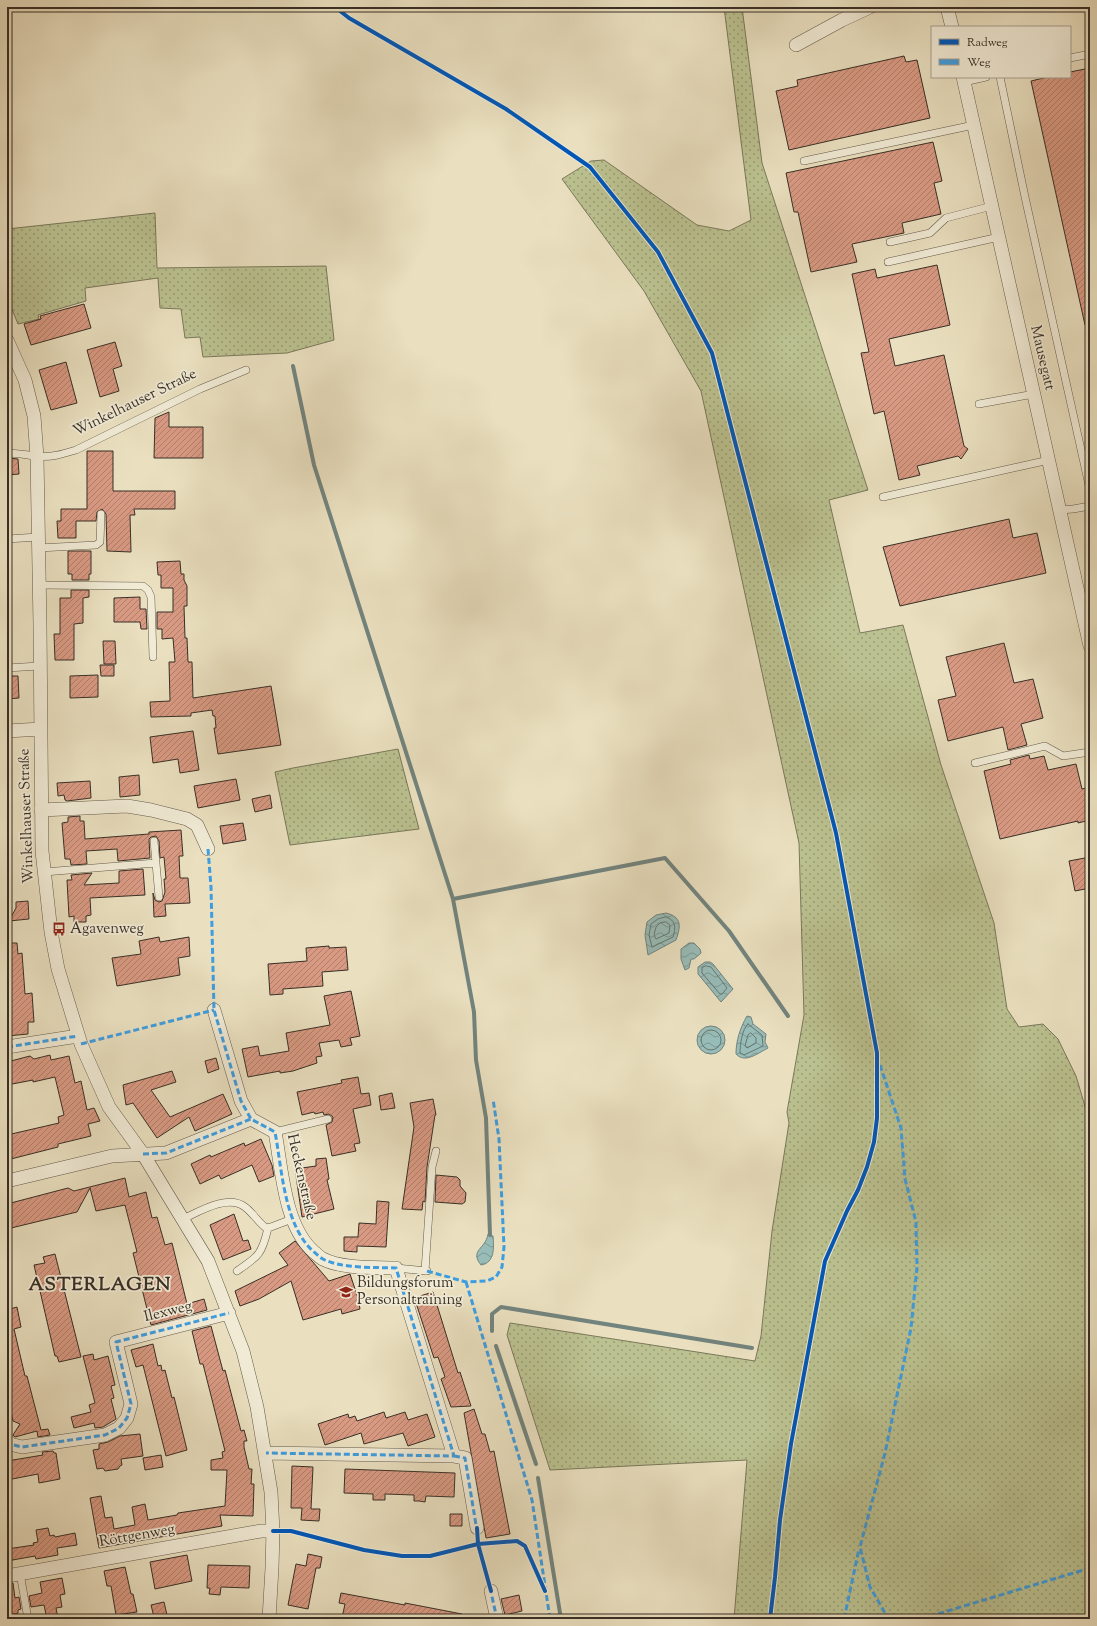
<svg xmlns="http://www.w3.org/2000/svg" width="1097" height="1626" viewBox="0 0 1097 1626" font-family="'Sorts Mill Goudy',serif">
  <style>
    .grass { fill: url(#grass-dots); stroke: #7a785b }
    .water { fill: url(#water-waves); stroke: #72847e }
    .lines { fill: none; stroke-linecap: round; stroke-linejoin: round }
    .shore { stroke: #68766f; stroke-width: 1 }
    .stream { stroke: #72847e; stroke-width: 4 }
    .building { fill: url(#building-hatch); stroke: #382f26 }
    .lane-casing { stroke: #645b4c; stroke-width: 8 }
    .street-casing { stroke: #645b4c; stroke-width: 14 }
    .lane { stroke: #f1ebd6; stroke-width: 7 }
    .street { stroke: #f1ebd6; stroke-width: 13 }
    .quiet { stroke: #3e9de0; stroke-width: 3; stroke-dasharray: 6 3; stroke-linecap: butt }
    .cycleway-casing { stroke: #f1ebd6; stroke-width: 6 }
    .cycleway { stroke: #0057b8; stroke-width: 4 }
    .labels { text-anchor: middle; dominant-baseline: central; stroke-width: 3.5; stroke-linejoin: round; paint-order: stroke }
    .street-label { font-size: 15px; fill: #382f26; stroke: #f1ebd6 }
    .poi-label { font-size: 15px; fill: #382f26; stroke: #f1ebd6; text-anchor: start }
    .district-label { font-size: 19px; font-weight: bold; letter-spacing: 1px; fill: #382f26; stroke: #f1ebd6 }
  </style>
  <defs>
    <pattern id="grass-dots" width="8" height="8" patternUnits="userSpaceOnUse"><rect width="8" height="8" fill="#bbc190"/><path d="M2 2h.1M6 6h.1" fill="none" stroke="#999d75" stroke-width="1.8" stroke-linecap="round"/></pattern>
    <pattern id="water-waves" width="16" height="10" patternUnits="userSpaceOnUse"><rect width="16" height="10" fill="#98bcb8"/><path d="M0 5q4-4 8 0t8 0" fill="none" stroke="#7d9995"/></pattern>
    <pattern id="building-hatch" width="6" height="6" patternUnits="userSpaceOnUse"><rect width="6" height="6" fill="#d99a83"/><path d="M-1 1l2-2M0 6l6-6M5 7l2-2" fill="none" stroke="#b17e6b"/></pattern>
  </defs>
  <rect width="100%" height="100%" fill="#eae0c0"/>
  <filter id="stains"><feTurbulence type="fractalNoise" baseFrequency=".005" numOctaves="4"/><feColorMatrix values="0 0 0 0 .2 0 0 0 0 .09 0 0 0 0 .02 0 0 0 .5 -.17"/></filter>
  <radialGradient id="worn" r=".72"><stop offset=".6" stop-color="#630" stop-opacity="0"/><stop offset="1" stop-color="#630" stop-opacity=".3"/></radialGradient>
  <path class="grass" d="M724,7H742L762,163L868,490L829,500L860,633L903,625L941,765L994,923L1007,1009L1019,1027L1043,1024L1058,1039L1076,1076L1090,1123V1619H734L747,1460L550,1470L507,1335L510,1323L755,1361L761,1336L772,1231L789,1123L787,1112L804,1015L799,843L701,391L644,291L562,179L591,161L604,160L697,225L729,231L751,220Z
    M155,213L157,268L326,266L334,340L287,353L203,357L200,337L185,338L181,309L160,308L158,278L85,288L86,301L38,315L39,319L18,324L7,297V229Z
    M398,749L419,829L290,845L275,772L293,768Z"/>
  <path class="water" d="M666,913C682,917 681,926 676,940L648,955L645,935L647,922L656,915Z
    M689,943H694L700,949L701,953L694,959H691L689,968L685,970L681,959V949Z
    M705,962H710L713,964L733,989L721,1002L698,974V967Z
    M747,1016L751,1017L753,1024L766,1034L765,1042L768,1048C758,1053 745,1064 736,1054C736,1041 740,1028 747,1016Z
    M697 1040a14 14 0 1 1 28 0a14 14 0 1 1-28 0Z
    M488,1234L493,1236C494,1247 495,1263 481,1265C469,1250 486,1249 488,1234Z"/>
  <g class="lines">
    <path class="shore" d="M666,917C676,920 676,928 673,937L652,947L649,935L651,924L658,919Z
      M666,922L670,925L669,933L656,939L654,935L656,927L660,923Z
      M706,966L711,967L727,988L722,994H720L702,973V968Z
      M748,1024L762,1035L763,1046L744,1055L740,1053C740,1045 742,1029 748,1024Z
      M701 1040a10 10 0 1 1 20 0a10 10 0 1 1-20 0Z
      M751,1033L756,1038V1043L747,1048L745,1046L748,1035Z"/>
    <path class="stream" d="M293,366L314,465L453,899L474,1012L476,1060L486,1118L490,1235
      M453,899L665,858L729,931L788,1016
      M492,1331V1314L501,1307L752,1348
      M496,1346L536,1464
      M538,1478L561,1619"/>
  </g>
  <path class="building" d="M904,56L906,62L917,60L930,118L789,150L776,91L798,86L797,80Z
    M1090,68V325H1085L1031,81L1048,77H1070V72Z
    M933,142L942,181L934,183L941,214L902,223L904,233L852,244L857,262L811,272L798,212H794L786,173Z
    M937,265L950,325L889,339L895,366L944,355L964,446L968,449L961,459L958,456L917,466L920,475L899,480L884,411L874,414L861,353L869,352L852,274L875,269L877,278Z
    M84,304L91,328L31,345L24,324L41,319L40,316Z
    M115,342L122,366L113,369L119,391L100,397L87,350Z
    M66,362L77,403L51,410L39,370Z
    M169,412V427H203V458H154L155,418Z
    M87,451H113V491H175V509H134L135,515H130L131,552L107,551L106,514L102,509L97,512L96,521H76V538H58L57,521H61V509H87Z
    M7,458L18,459L19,474L7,475Z
    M1009,519L1013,538L1037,533L1046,573L900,606L883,547Z
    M68,551H91V574H89V580H72V574H68Z
    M180,561L181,574H184V580L187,586V606H184L185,638H187L188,662H192L193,698L271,686L281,745L218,754L214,728H216L215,716H213L212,710L191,713V716L151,717L150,702L170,701L169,662H175L173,638L162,639V629H157V612H173V588H161V575H158L157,562Z
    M71,590H89V597L83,598V623L74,624V660H55L54,634H60V598H71Z
    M140,597V609H146L147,629H141L140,622H114V598Z
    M103,641H115L116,664H104Z
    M1004,643L1014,683L1033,679L1043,718L1021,724L1027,745L1008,750L1003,727L948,741L938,700L956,696L946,657Z
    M100,665H114V676H101Z
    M98,675V697L70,698V676Z
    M7,676H18L19,698L7,699Z
    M193,731L199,770L180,773L178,759L153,763L150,737Z
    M1029,755L1030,759L1044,756L1048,770L1076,764L1082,789L1090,787V820L1078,823V821L1000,839L984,771L1011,764L1010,760Z
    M139,775L140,795L120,797L119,777Z
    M236,779L240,800L198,808L194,786Z
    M90,781L91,798L67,801L65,800L64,795L58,796L57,783Z
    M270,795L272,808L255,812L252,799Z
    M80,816V821H84L85,839L149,834V832L181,830L183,856H179L180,878H188L190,903L165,904L166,916L154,917L153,893L155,900L159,902L162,901L165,892L164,879H166L164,857L160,858L159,841L156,836L151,837L149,839L150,858L118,861L117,849L86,851L87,864L71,865L70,859H65L62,823L68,822V817Z
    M243,823L246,840L223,844L220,826Z
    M1090,857V888L1075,891L1069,861Z
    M143,869L145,895L90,898L91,915L86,916V922H74V916L69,917L67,880H72L71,875L92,873L84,885L119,883V871Z
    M28,901L29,919L9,921L16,908V902Z
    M159,937L160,942L189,937L190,956L178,958L180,975L117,986L112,958L141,954L139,941Z
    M7,943H17L18,954L22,953L25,994L32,993L34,1022H28V1034L7,1036Z
    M329,946V948L346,947L348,970L322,972L323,986L283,989V994L270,995L268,964L307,961L306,948Z
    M351,991L360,1036L350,1038L352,1045L341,1047L339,1040L319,1043L322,1056L316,1057L317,1063L293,1071L280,1073V1071L248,1077L242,1049L258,1046L260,1056L289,1051L286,1033L330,1025L324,996Z
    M50,1055L51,1060L69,1056L75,1083L81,1081L87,1110L94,1108L100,1121L88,1124L91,1136L58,1144V1147L7,1160V1135L59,1123L58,1117L64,1115L55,1077L33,1082V1080L7,1085V1062L30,1056L34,1059Z
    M216,1058L219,1069L208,1073L205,1061Z
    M172,1071L176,1082L151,1090L170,1117L223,1094L232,1114L195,1131L189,1117L157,1138L133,1103L126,1105L123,1085Z
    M358,1077L361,1094L369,1093L371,1105L353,1109L360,1143L354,1144L356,1151L332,1156L326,1125L332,1122L333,1117L329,1114L324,1115L323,1112L315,1114L314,1112L302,1115L297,1092L342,1083L341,1080Z
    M392,1093L395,1108L381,1110L379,1096Z
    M433,1099L436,1115H435L427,1167L425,1202L423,1201L422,1210L402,1209L414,1127L410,1103Z
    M261,1139L272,1165L274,1176L259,1182L252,1165L221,1179L219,1175L200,1184L191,1164L210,1155L211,1157L244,1143L245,1146Z
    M326,1158L329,1179L327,1180L334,1209L302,1217L295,1169L316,1166V1159Z
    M436,1175L457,1177L460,1180V1186L466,1193L465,1202L462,1204L435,1202Z
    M125,1178L129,1197L146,1192L152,1218L157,1217L165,1245L172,1243L187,1304L204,1299L207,1310L151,1325L133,1253L137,1252L125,1205L96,1211L90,1188L77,1212L7,1229V1204L68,1188L74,1191Z
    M377,1201L389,1202L386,1247L357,1246V1252L344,1251V1237H358L359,1223L376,1224Z
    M234,1214L243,1241L248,1240L251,1249L223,1260L210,1225Z
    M295,1241L329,1281L350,1274L358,1298L360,1309L342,1314L341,1309L303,1320L291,1281L259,1299L240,1306L235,1291L288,1265L279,1253Z
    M55,1254L81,1357L59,1362L57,1356H55L34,1265L45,1263L43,1257Z
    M433,1292L458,1373L460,1372L471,1406L451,1407L441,1379L445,1377L438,1357L434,1358L415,1300L420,1298V1296Z
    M17,1307L21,1327L14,1329L25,1376H27L41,1430L48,1429L50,1435L38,1437L37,1431L15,1437L13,1435L20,1424L13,1421L7,1395V1310Z
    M211,1326L223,1371L225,1370L241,1431L244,1430L247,1441H244V1447L249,1469H252L251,1484H254L253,1516L220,1515L222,1526L99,1548L90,1498L101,1496L105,1518L112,1517L114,1529L135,1525L132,1507L145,1504L148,1520L177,1515L178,1513L225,1506L227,1470H211V1460L223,1458L222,1452L225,1451L203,1364H200L192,1331Z
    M153,1344L158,1366L161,1365L162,1371L165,1370L172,1398L174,1397L187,1450L166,1456L143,1365L136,1367L131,1350Z
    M93,1354L94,1360L108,1356L115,1385L111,1386L114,1398L111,1399L116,1419L103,1427L95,1428L94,1423L74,1428L71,1417L91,1412L89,1405L95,1403L83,1356Z
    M474,1409L482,1434H485L490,1452L494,1451L510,1534L486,1538L464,1413Z
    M384,1412L386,1418L405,1412L408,1420L427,1414L435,1437L408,1446L403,1433L364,1444L361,1433L325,1445L318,1424L348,1414L349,1418L355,1416L357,1421Z
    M140,1434L143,1456L121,1459L122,1465L120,1466L118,1469L105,1471L103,1468L97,1469L93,1450L99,1449V1444L108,1442L120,1436Z
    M53,1451L54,1453H56L60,1479L39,1483L38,1474L7,1480V1461L43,1455L42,1452Z
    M161,1455L163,1467L145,1470L143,1458Z
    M292,1466L313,1467L311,1509H320L319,1521L301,1520L302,1508H291Z
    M345,1469L455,1473L454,1497L426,1496L425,1502L419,1501H414V1495L385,1494V1500H373V1494L344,1493Z
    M450,1514H462V1526H450Z
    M48,1528L50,1536L54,1535L55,1537L75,1533L77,1545L57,1548L58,1555L36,1559L35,1556L7,1561V1549L34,1545L33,1543L38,1542L36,1530Z
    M308,1554L322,1557L320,1568H316L308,1609L288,1605L296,1564L306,1566Z
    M187,1555L192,1581L155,1589L150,1562Z
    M208,1565L250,1566L249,1588L221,1587L220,1595L209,1594L210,1588H207Z
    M125,1567L131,1594H133L137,1612L116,1615L111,1586H107L104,1571Z
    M62,1578L65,1594L60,1595L62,1607L56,1608L58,1619H47L44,1605L31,1607L29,1596L42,1593L40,1582Z
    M13,1583L15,1598L19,1597L21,1609L18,1610V1613L7,1616V1584Z
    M341,1593L405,1605V1603L462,1614L461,1619H350L342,1618L345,1604L339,1603Z
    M519,1595L522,1611L505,1615L501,1599Z
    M164,1602L167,1615L154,1617L151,1605Z"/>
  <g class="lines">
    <g class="lane-casing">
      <path id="lane" d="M1070,58L1090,54
        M1000,77L1025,197L1090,490
        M964,82L986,77
        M804,161L974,125
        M890,242L930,233L946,218L992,206
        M888,262L999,237
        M979,404L1034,394
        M7,453C17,453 25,455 36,456C50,458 63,454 76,450L200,389L246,370
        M883,497L1049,460
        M1060,510L1073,509L1090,506
        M7,539L38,537
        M38,548L96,545L100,542L101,514
        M39,585L143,586L148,590L151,597L153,657
        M7,668L39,666
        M975,763L1045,746L1063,756L1090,752
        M154,841L159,897
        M44,872L156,863
        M275,1132L328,1119
        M183,1219C200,1211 228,1194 245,1207C253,1213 258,1222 266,1228L271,1227L292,1219
        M396,1268L427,1271
        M237,1271C259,1256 262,1254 268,1228
        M425,1271L432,1167L436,1151
        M20,1573L28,1619"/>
    </g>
    <g class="street-casing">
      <path id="street" d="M947,7L952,27
        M796,45L842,20L870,7
        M963,77L1090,646
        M7,340L25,380L34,416L37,457L40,625L42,851L51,932L58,969L81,1044L109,1107L143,1154L208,1261L243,1351L257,1407L271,1492L273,1531L272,1568L269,1619
        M7,731L41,729
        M41,810L127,806L151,810L187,819L197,825L208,849
        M214,1010L241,1101L251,1119L275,1132C282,1169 284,1226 314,1252C317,1254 320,1258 323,1259C342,1269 375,1267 396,1268L454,1456L266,1453
        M7,1047L78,1036
        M7,1181L112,1156L166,1153L251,1119
        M7,1440L10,1444L22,1447L105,1435L119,1428L127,1418L131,1404L116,1342L229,1313
        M454,1456L465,1458L477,1528
        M7,1576L261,1531H273
        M491,1591L497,1619"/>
    </g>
    <use href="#lane" class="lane"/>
    <use href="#street" class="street"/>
    <path class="quiet" d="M208,849L211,887L214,1010L241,1101L251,1119L275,1132C282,1169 284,1226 314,1252C317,1254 320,1258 323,1259C342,1269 375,1267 396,1268L454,1456L266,1453
      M81,1044L214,1010
      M7,1047L78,1036
      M880,1065L901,1128L905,1179L916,1222L917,1267L911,1328L885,1453L860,1547L870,1587L885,1613L892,1619
      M143,1154L166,1153L251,1119
      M427,1271L466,1282L487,1281L496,1277L502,1267L504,1247L499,1139L493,1099
      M466,1282L532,1500L550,1619
      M7,1440L10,1444L22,1447L105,1435L119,1428L127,1418L131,1404L116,1342L229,1313
      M454,1456L465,1458L477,1531
      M490,1588L497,1619
      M269,1618L275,1619
      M844,1619L859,1549
      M921,1619L1090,1568"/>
    <g class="cycleway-casing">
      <path id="cycleway" d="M335,7L349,18L506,109L590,167L658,252L712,353L836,833L877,1053V1118L874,1142L867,1167L858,1190L847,1211L825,1261L791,1444L780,1520L775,1577L770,1619
        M477,1528L478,1544L491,1591
        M273,1531H291L364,1550L402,1556H430L478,1544L517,1541L525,1546L545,1591"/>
    </g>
    <use href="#cycleway" class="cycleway"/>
  </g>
  <defs>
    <g id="bus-bare" transform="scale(1.08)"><path d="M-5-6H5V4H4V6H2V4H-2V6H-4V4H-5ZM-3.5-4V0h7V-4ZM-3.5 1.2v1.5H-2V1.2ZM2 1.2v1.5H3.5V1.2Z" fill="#8f2418" stroke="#f1ebd6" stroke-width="2.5" paint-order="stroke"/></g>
    <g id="university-bare" transform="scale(1.08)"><path d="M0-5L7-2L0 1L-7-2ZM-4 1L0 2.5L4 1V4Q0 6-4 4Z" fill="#8f2418" stroke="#f1ebd6" stroke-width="2.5" paint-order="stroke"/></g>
  </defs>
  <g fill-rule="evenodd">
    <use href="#bus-bare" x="59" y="929"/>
    <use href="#university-bare" x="346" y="1292"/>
  </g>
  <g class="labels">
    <g class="street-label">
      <text transform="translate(1042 358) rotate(77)">Mausegatt</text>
      <text transform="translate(135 403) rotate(-26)">Winkelhauser Straße</text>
      <text transform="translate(27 816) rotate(-92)">Winkelhauser Straße</text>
      <text transform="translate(301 1177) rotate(77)">Heckenstraße</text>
      <text transform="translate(168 1312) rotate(-14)">Ilexweg</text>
      <text transform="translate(137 1536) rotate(-10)">Röttgenweg</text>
    </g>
    <g class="poi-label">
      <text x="70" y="929">Agavenweg</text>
      <text x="357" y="1283">Bildungsforum<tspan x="357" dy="17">Personaltraining</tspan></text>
    </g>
    <g class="district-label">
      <text x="100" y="1285">ASTERLAGEN</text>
    </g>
  </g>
  <rect width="1097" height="1626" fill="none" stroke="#eae0c0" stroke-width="24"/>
  <rect x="8" y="8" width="1081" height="1610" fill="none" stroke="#382f26" stroke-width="2"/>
  <rect x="12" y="12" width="1073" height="1602" fill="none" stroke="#382f26"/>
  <rect x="931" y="26" width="140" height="52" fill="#f1ebd6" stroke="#a7a090"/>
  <rect x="939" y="39" width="20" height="6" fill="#0057b8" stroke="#a7a090"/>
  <text x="967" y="46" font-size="12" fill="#382f26">Radweg</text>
  <rect x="939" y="59" width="20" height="6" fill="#3e9de0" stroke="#a7a090"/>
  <text x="967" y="66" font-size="12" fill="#382f26">Weg</text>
  <rect width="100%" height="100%" filter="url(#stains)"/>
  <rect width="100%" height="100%" fill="url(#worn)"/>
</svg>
